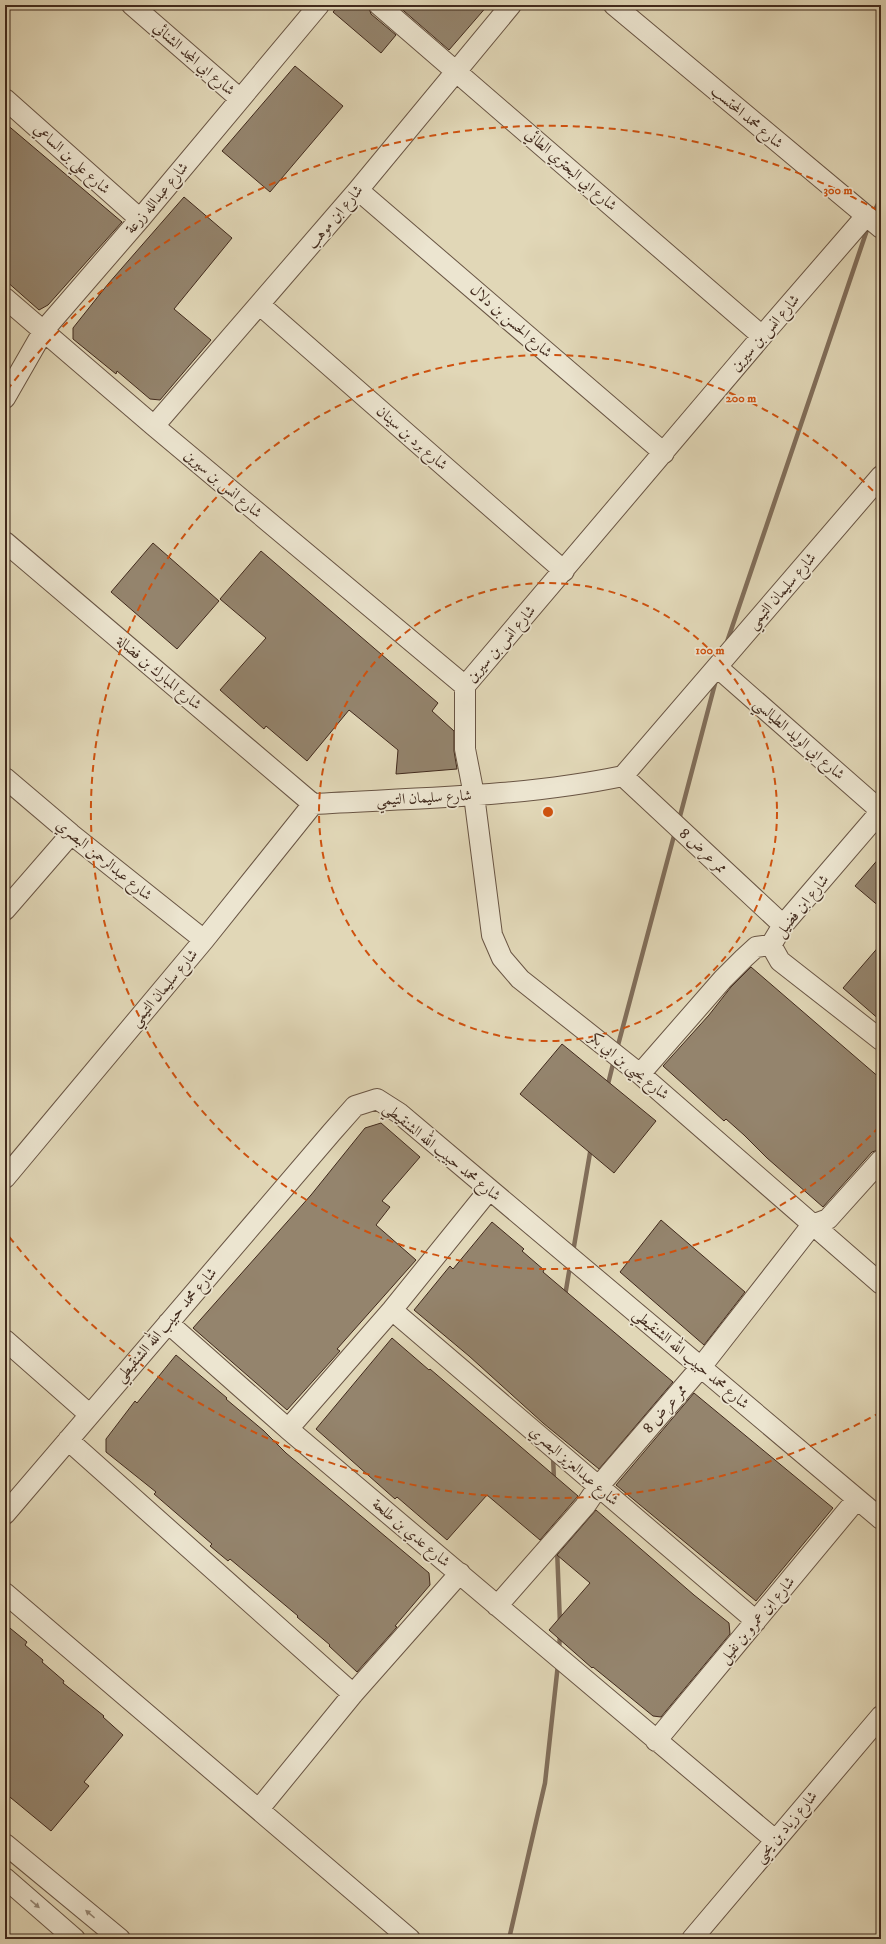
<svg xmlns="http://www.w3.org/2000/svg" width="886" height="1944" viewBox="0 0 886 1944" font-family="'IM FELL DW Pica',Amiri,serif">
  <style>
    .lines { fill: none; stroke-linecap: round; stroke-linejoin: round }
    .stream { stroke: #816e5a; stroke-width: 4.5 }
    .building { fill: #94846d; stroke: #412a1d }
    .minor-casing { stroke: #695544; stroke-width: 22 }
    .minor { stroke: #ece5d0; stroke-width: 20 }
    .oneway { fill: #968876 }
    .ring { fill: none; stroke: #cf520f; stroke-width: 2; stroke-dasharray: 7 5 }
    .labels { text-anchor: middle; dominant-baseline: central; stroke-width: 3.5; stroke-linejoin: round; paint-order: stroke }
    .street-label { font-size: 15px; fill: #412a1d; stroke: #ece5d0 }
    .centre { fill: #cf520f; stroke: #ece5d0; stroke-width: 2 }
    .ring-label { font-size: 12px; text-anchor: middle; font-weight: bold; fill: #cf520f; stroke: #ece5d0; stroke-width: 3.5; stroke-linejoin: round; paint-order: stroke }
  </style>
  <rect width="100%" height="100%" fill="#e1d7b7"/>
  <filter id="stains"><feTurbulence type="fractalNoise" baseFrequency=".005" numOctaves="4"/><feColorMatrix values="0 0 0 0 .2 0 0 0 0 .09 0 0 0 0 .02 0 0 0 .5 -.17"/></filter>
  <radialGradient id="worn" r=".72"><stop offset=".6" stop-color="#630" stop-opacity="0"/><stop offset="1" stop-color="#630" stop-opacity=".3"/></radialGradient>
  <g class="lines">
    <path class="stream" d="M873,214L881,198
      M727,642L868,227
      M679,820L716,680
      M617,1049L675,832
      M607,1088L614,1060
      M573,1252L591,1147
      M565,1296L570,1266
      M553,1456L554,1480
      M557,1548L560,1624
      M559,1650L560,1634
      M509,1939L545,1783L558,1664"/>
  </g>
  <path class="building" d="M339,5H368L371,14L396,35L381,53L333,12Z
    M397,5H488L449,50Z
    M295,66L343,106L270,192L222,151Z
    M5,123L122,222L48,305L39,310L5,280Z
    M184,197L232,238L174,309L211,340L160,400L150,399L117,371L116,374L73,339V328L108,284Z
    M153,543L219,601L177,649L111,592Z
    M261,551L438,703L432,711L454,731V751L457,769L396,774L398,750L349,710L307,761L266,726L264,729L220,690L266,638L220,599Z
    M881,856V908L855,886Z
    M881,944V1021L843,988Z
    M751,967L881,1079V1149L872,1152L823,1207L767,1158L744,1135L726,1119L724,1121L663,1066L709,1015L731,987Z
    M562,1044L656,1121L614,1173L520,1094Z
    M381,1123L420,1157L382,1201L390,1207L376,1225L416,1260L337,1349L340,1351L287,1410L193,1328L311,1195L365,1128Z
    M661,1220L745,1292L704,1345L620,1272Z
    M492,1222L524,1249L522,1251L544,1270L543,1272L673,1382L599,1469L543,1423L469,1356L414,1310L450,1266L453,1269Z
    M392,1338L429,1370L430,1369L464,1398L578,1496L540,1540L487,1495L447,1540L397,1497L395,1499L316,1429Z
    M176,1355L227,1398L226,1399L264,1431L286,1453L429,1573L430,1585L395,1626L397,1627L357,1672L329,1646L330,1645L297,1617L298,1616L230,1559L228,1561L210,1546L212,1544L154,1494L156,1492L106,1452V1439L135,1401L137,1403Z
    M694,1393L833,1508L756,1601L616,1485Z
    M596,1510L694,1595L729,1623L730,1634L661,1717L653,1716L593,1667L592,1668L549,1630L590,1583L557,1555Z
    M5,1624L27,1642L25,1645L43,1660L42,1662L64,1681L63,1683L104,1716L103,1717L123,1735L84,1782L89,1786L51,1831L5,1793Z"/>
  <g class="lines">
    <g class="minor-casing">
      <path id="minor" d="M132,5L239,98
        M379,5L762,336
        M614,5L881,228
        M5,99L140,219
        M358,190L664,453
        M5,298L154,426L465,686L762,336L866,216
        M260,305L564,571
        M5,398L44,330L140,219L319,5
        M154,426L358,190L511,5
        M5,542L313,804
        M717,667L881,811
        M465,686V749L474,795L492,935L502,958L520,979L640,1074L881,1284
        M623,776L783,925
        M5,778L71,834L204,940
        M881,811L783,925L771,945L780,961L881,1040
        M5,910L71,834
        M640,1074L723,979L744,958L756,947L771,945
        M5,1178L204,940L313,804C414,798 523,797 623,776L881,476
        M392,1310L756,1621
        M168,1323L288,1429L775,1840
        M5,1340L89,1414
        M288,1429L392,1310L489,1190
        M68,1440L353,1694
        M5,1514L332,1132L355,1106L377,1099L399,1113L881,1519
        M5,1593L410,1939
        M497,1606L585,1506L598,1487L701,1367L812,1225L828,1219L881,1160
        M656,1741L857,1499
        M259,1809L353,1694L460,1573
        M5,1844L120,1939
        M5,1878L75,1939
        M692,1939L881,1716"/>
    </g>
    <use href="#minor" class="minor"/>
  </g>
  <defs><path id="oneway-solid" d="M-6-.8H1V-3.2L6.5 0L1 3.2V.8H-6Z"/></defs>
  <g class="oneway">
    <use href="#oneway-solid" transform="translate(35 1904) rotate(41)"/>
    <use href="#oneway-solid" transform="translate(90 1914) rotate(-140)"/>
  </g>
  <g class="ring">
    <circle cx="548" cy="812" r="229"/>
    <path d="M879 1127A457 457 0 1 1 879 497"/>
    <path d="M881 1412A686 686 0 0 1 7 1234M7 390A686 686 0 0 1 881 212"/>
  </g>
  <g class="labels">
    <g class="street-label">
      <text transform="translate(194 59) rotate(41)">شارع ابي المجد الشنائي</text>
      <text transform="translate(747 117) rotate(40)">شارع محمد المحتسب</text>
      <text transform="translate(72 159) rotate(42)">شارع علي بن الساعي</text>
      <text transform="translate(571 170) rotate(41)">شارع ابي البحتري الطائي</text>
      <text transform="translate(157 198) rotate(-50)">شارع عبدالله زرعة</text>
      <text transform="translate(335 217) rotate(-50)">شارع ابن موهب</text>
      <text transform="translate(511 321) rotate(41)">شارع الحسن بن دلال</text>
      <text transform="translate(765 333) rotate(-49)">شارع انس بن سيرين</text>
      <text transform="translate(412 438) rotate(41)">شارع برد بن سينان</text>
      <text transform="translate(223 484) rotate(40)">شارع انس بن سيرين</text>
      <text transform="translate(782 591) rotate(-49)">شارع سليمان التيمي</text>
      <text transform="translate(501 644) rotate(-49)">شارع انس بن سيرين</text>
      <text transform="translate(159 673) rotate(40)">شارع المبارك بن فضالة</text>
      <text transform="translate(799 739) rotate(41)">شارع ابي الوليد الطيالسي</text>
      <text transform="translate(424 798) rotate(-3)">شارع سليمان التيمي</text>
      <text transform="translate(703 851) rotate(43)">ممر عرض 8</text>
      <text transform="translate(104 860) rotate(39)">شارع عبدالرحمن البصري</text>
      <text transform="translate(802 906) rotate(-51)">شارع ابن فضيل</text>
      <text transform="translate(164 988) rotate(-50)">شارع سليمان التيمي</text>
      <text transform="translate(629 1066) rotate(39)">شارع يحيى بن ابي بكر</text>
      <text transform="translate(442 1152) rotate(39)">شارع محمد حبيب الله الشنقيطي</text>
      <text transform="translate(166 1325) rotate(-49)">شارع محمد حبيب الله الشنقيطي</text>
      <text transform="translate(691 1359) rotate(40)">شارع محمد حبيب الله الشنقيطي</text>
      <text transform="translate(665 1409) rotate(-49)">ممر عرض 8</text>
      <text transform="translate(574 1466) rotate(41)">شارع عبدالعزيز البصري</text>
      <text transform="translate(411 1533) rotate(40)">شارع عدي بن طلحة</text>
      <text transform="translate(757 1620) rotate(-50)">شارع ابن عمرو بن نفيل</text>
      <text transform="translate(786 1827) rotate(-50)">شارع زياد بن يحيى</text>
    </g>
  </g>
  <circle cx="548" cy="812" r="6" class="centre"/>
  <g class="ring-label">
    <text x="838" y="194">300 m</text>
    <text x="741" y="402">200 m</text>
    <text x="710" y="654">100 m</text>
  </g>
  <rect width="886" height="1944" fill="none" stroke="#e1d7b7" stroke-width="20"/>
  <rect x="6" y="6" width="874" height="1932" fill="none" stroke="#412a1d" stroke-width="2"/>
  <rect x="10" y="10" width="866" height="1924" fill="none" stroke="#412a1d"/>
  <rect width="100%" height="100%" filter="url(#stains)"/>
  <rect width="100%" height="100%" fill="url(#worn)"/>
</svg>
